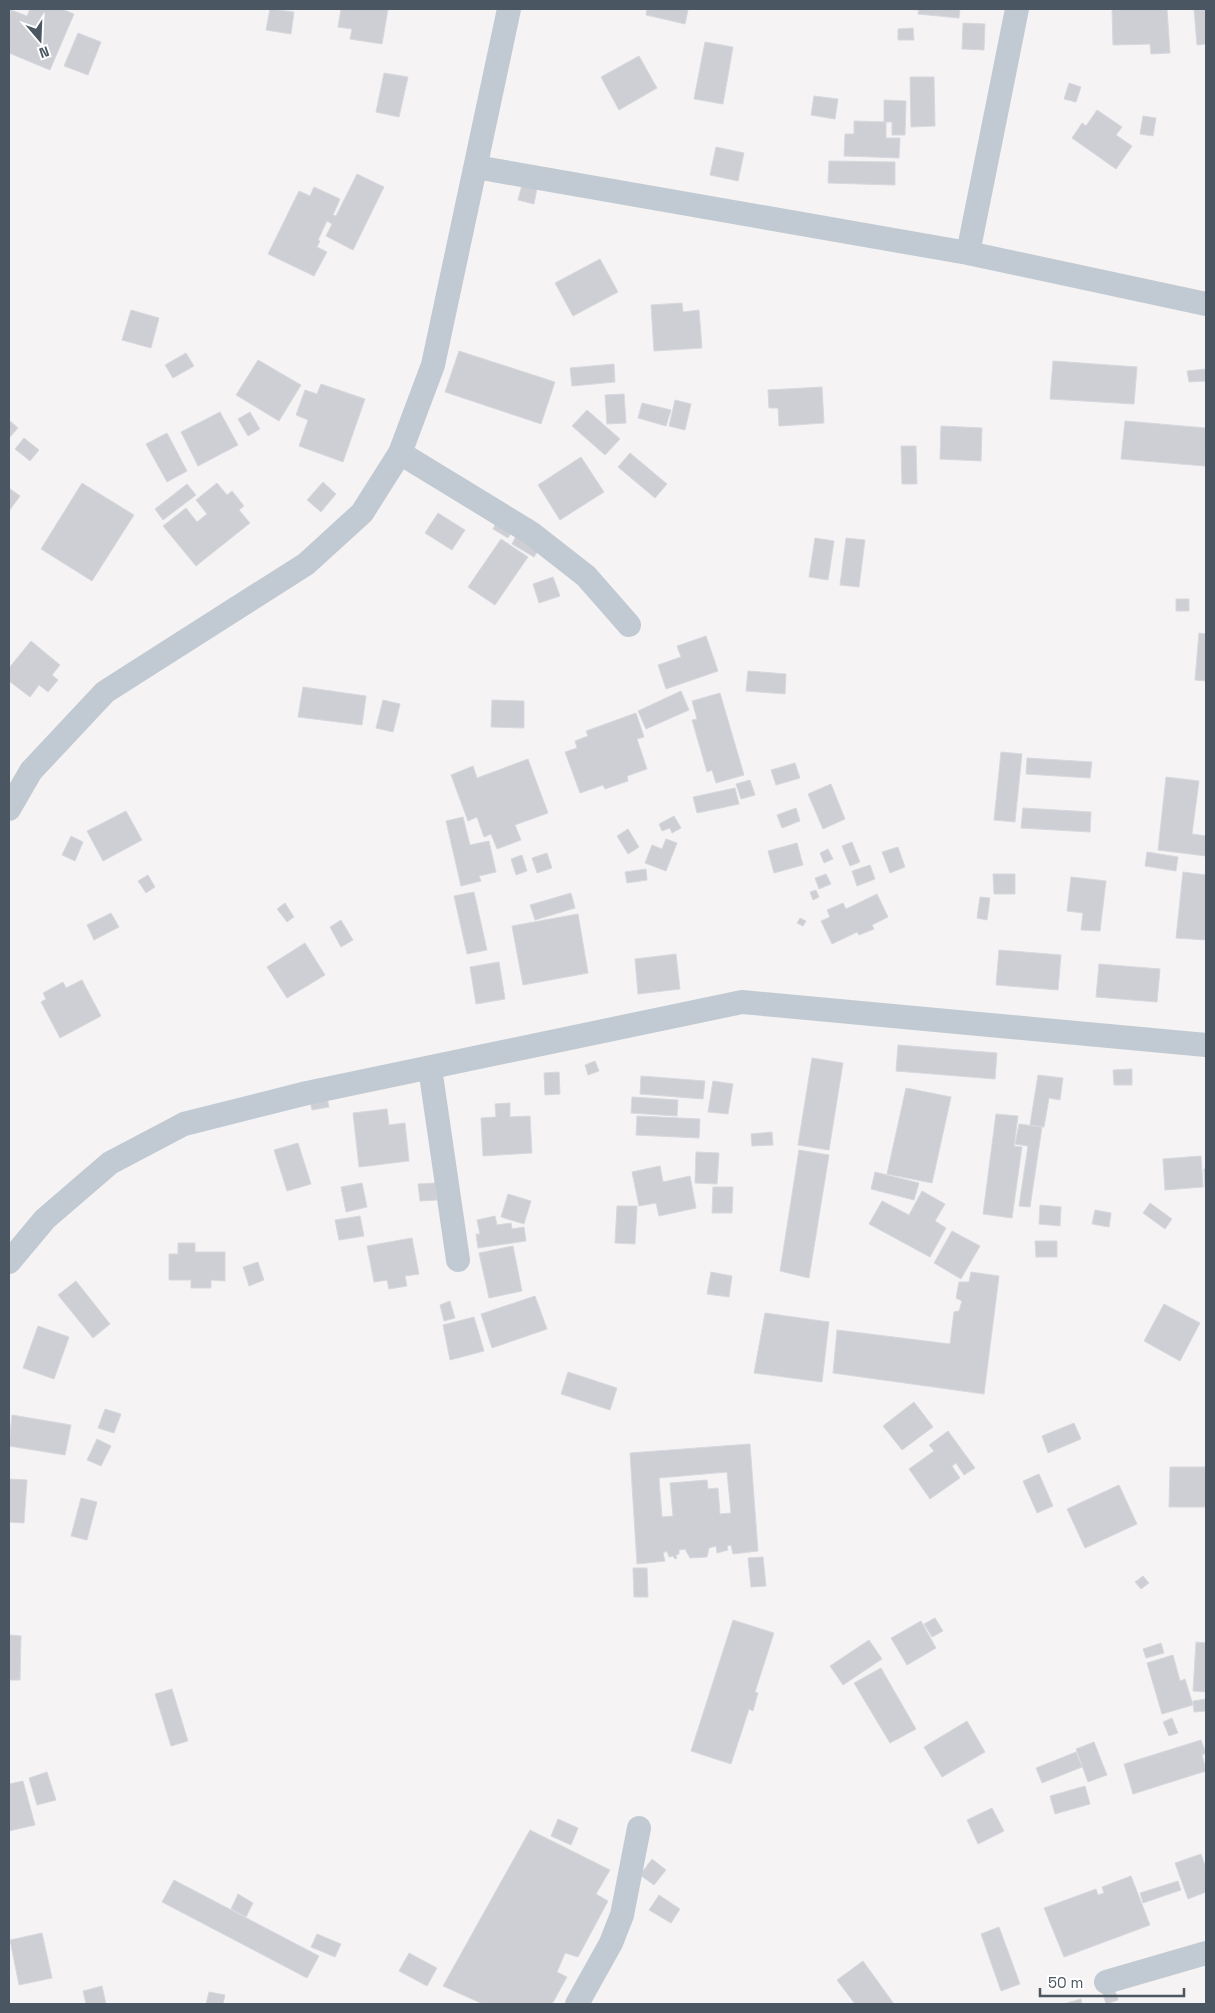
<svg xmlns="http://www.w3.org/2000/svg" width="1215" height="2013" viewBox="0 0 1215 2013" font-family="'Space Grotesk',sans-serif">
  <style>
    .building { fill: #cdcfd5; stroke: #d7d9de; fill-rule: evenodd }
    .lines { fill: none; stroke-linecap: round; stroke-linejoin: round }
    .minor { stroke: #c1cad2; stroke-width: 24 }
  </style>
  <rect width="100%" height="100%" fill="#f5f3f3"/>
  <path class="building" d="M30,9H62L74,14L50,70L9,53V16L11,10L27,16Z
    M270,9L294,12L291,34L266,30Z
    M341,9H388L382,44L350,39L352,29L338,27Z
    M647,9H684L688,10L685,24L646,15Z
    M907,9H960L959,18L918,14L919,10Z
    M1112,9H1167L1170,53L1151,54L1150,44L1113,45Z
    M1194,9H1206V44L1197,45Z
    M963,23L985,24L984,50L962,49Z
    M913,28L914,40H898V29Z
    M78,33L101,42L88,75L64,66Z
    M705,42L733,47L723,104L694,99Z
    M639,56L657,88L619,110L601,77Z
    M384,73L408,77L399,117L376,112Z
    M910,77H934L935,126L911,127Z
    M1069,83L1081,87L1076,102L1064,99Z
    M814,96L838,99L835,119L811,115Z
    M884,100L906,101L905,135H892V122H884Z
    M1097,110L1122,127L1116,135L1132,146L1116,169L1072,138L1082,123L1086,126Z
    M1143,116L1156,118L1153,136L1140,134Z
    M854,121L886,122V138H900L899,158L844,156L845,134H854Z
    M716,147L744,153L738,181L710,175Z
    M829,161L895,162V185L828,183Z
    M357,174L384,187L353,250L326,236L332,224L327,221L318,240L320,241L317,247L327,252L314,276L268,254L299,191L310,196L314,187L340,199L333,215L336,216Z
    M522,185L537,188L534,204L518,200Z
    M600,259L618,292L573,316L555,283Z
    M682,303L683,312L699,310L702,348L654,351L651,305Z
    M131,310L159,318L151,348L122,340Z
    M459,351L555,382L541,424L445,392Z
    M186,353L194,366L173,378L165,365Z
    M258,360L301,385L279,421L236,395Z
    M1053,361L1137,367L1134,404L1050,399Z
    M614,364L615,382L572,386L570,368Z
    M1206,369V381L1189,382L1187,371Z
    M321,384L365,399L343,462L299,446L308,420L296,415L305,390L317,394Z
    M822,387L824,423L779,426L778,408H769L768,390Z
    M624,394L626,423L607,424L605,395Z
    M675,400L691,404L685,430L669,426Z
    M642,403L671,410L666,426L638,418Z
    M587,410L620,439L605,455L572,426Z
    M220,412L238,445L198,466L181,432Z
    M250,412L260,429L248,436L238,419Z
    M9,420L18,428L9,438Z
    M1125,421L1206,428L1205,466L1121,459Z
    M941,426L982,428L981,461L940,459Z
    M167,433L187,471L167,482L146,444Z
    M24,438L39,450L30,461L15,449Z
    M901,446H916L917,484H902Z
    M630,453L667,484L655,498L618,467Z
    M581,457L604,492L560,520L538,485Z
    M323,482L336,494L321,512L307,500Z
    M82,483L134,515L92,581L41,549Z
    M217,483L227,495L232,491L244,506L239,510L250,523L196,566L163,526L186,508L197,522L207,514L196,500Z
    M187,484L196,495L163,520L155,509Z
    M9,488L20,496L9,511Z
    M438,513L465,530L452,550L425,533Z
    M496,523L512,531L508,538L493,529Z
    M518,532L541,546L534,557L512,544Z
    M815,538L834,541L828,580L809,577Z
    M846,538L865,540L859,587L840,585Z
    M501,539L528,557L495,605L468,587Z
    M553,577L560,596L539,603L533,584Z
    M1176,599H1189V611H1176Z
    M1199,633L1206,634V681L1195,680Z
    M706,636L718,671L666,689L658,665L681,657L677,646Z
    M31,641L60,665L52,675L58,680L48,692L39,685L30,697L9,681V668Z
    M748,671L786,674L785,694L746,691Z
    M303,687L366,696L362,725L298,717Z
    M681,691L689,710L646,729L638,711Z
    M720,693L744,775L716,783L712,770L707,772L692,720L697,719L692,701Z
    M383,700L400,704L393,732L376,728Z
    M492,700L524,701V728L491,727Z
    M636,713L644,737L637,739L647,769L627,776L628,781L605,789L603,785L580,793L565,752L577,748L575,741L588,736L586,731Z
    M1001,752L1022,754L1015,822L994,820Z
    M1027,758L1092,762L1090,778L1026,774Z
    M528,759L548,813L515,825L521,840L497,849L491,834L484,837L477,817L468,821L451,775L473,766L477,778Z
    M795,763L800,778L776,785L771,770Z
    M1166,777L1199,781L1192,834L1206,836V856L1158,850Z
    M750,780L755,795L741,799L736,784Z
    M831,784L845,819L823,829L808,794Z
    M735,788L739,804L697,813L693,797Z
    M796,808L800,821L782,828L777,815Z
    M1023,808L1091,812L1090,832L1021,828Z
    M126,811L142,840L103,861L87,831Z
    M674,816L681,828L672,833L670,828L662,831L659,824Z
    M463,817L470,845L489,841L496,872L479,876L481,881L461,886L446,821Z
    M628,829L639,847L628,854L617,836Z
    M71,836L83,842L75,861L62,855Z
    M666,839L677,843L666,871L645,863L652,845L662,849Z
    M852,842L860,862L850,866L842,846Z
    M797,843L803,865L774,873L768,851Z
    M898,847L905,867L890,873L882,852Z
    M828,849L833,859L824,863L820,853Z
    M1147,852L1178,857L1176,871L1145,866Z
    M547,853L552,868L537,873L532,858Z
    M522,855L527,871L516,875L511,859Z
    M870,865L875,879L857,886L852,871Z
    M646,869L647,880L627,883L625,872Z
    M1183,872L1206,875V940L1176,938Z
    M826,874L831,884L819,889L815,878Z
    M993,874H1015V894H994Z
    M148,875L155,887L146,893L138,881Z
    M1071,877L1106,881L1100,931L1081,930L1083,913L1067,911Z
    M816,890L819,897L813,900L810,892Z
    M474,892L487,950L467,954L454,896Z
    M571,893L575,908L535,920L530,905Z
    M877,894L888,917L872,925L874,929L859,935L857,932L832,944L821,921L830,917L827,910L843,903L846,909Z
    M980,897L990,898L987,920L977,918Z
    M285,903L294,917L287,922L277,909Z
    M111,913L119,927L94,940L87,925Z
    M578,914L588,973L523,985L512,926Z
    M800,918L806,921L803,926L797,923Z
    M341,920L353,940L341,947L330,927Z
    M305,943L325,975L287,998L267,967Z
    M999,950L1061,955L1058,990L996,985Z
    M676,954L680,989L638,994L635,959Z
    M499,962L505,999L476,1004L470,967Z
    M1099,964L1160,969L1157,1002L1096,997Z
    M82,980L101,1016L60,1038L41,1002L46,999L43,993L63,982L66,988Z
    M898,1045L997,1053L995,1079L896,1071Z
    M812,1058L843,1063L829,1150L798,1145Z
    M595,1061L599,1071L588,1075L585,1065Z
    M1132,1069V1085H1114L1113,1070Z
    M559,1072L560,1094L545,1095L544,1073Z
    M1038,1075L1063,1078L1060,1100L1049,1098L1044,1127L1030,1125Z
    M641,1076L705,1081L703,1099L640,1094Z
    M713,1081L733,1084L728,1114L708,1112Z
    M906,1088L951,1097L932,1183L887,1174Z
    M326,1094L329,1107L312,1110L309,1097Z
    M632,1097L678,1100L677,1116L631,1113Z
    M510,1103V1117L530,1116L532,1153L483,1156L481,1118L496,1117L495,1104Z
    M387,1109L389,1125L405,1123L409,1161L359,1167L353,1113Z
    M996,1114L1018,1116L1014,1146L1022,1147L1012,1218L983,1214Z
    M637,1116L700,1119L699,1138L636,1135Z
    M1019,1124L1042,1127L1030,1207L1019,1206L1028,1146L1015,1144Z
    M772,1132L773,1145L752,1146L751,1134Z
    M298,1143L311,1184L287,1191L274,1150Z
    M799,1150L829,1155L809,1278L780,1271Z
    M696,1152L719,1153L717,1184L695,1183Z
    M1201,1156L1203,1187L1165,1190L1163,1159Z
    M660,1166L663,1182L690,1176L696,1208L659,1216L656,1203L639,1206L632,1172Z
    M1204,1169H1206V1187H1205Z
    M875,1172L919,1183L914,1200L871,1189Z
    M362,1183L367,1207L346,1212L341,1187Z
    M435,1183L437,1200L420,1201L418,1184Z
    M713,1187H733L732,1213H712Z
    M922,1191L945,1204L935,1221L946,1228L930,1257L869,1224L882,1201L909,1215Z
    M508,1194L531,1201L524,1224L501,1217Z
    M1150,1203L1172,1219L1165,1229L1143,1213Z
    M1040,1205L1061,1207L1060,1226L1039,1224Z
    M617,1206H637L635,1244L615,1243Z
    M1095,1210L1111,1213L1109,1227L1092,1224Z
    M360,1216L364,1236L339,1240L335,1220Z
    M495,1216L497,1225L511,1223L512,1229L524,1227L526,1241L478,1248L476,1234H480L477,1220Z
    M952,1231L980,1246L961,1279L934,1263Z
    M412,1238L419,1274L405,1276L407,1286L389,1289L387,1280L374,1282L367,1246Z
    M1035,1241H1057V1257H1036Z
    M178,1243H195V1252H225V1281L211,1280V1288H191V1280H169V1254H178Z
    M513,1246L522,1291L489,1298L479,1253Z
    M258,1262L264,1280L249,1286L243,1267Z
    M711,1272L732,1276L729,1297L707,1294Z
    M971,1272L999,1276L984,1394L833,1373L837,1330L950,1344L954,1312L959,1311L962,1301L956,1298L959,1282H969Z
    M76,1281L110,1324L93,1338L58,1295Z
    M535,1296L547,1329L492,1348L481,1314Z
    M450,1301L455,1318L444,1321L440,1305Z
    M1164,1304L1200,1323L1180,1361L1144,1341Z
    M765,1313L829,1322L822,1382L754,1373Z
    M474,1317L484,1351L450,1360L443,1325Z
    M38,1326L69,1337L54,1379L23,1368Z
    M568,1372L617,1388L610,1410L561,1394Z
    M914,1402L933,1427L902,1450L883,1426Z
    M105,1409L121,1414L114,1433L98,1428Z
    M12,1415L71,1425L65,1455L9,1446Z
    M1074,1423L1081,1439L1048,1453L1042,1436Z
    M948,1431L975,1468L964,1475L956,1463L952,1466L960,1478L930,1499L909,1469L934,1451L929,1445Z
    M97,1439L111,1446L101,1466L87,1460Z
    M750,1444L758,1551L733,1554L731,1545L727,1546L728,1550L717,1553L716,1546L709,1548L707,1557L690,1558L685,1549L679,1550V1554L676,1555L677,1558L675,1559L673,1556L669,1557L667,1551L663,1553L665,1561L637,1564L630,1453ZM727,1472L731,1513L720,1514L718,1488L708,1489L707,1480L670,1483L673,1516L662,1517L659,1478Z
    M1170,1467H1206V1507H1169Z
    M1039,1474L1053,1506L1037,1513L1023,1481Z
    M9,1479L27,1480L24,1523L9,1522Z
    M1119,1485L1137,1524L1085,1548L1067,1509Z
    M81,1498L97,1502L87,1540L71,1536Z
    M763,1557L766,1586L751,1587L748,1558Z
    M633,1568H647L648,1597H634Z
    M1143,1576L1149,1583L1141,1589L1135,1582Z
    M935,1618L943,1631L932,1637L924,1624Z
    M733,1620L774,1633L755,1692L758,1693L753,1711L749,1709L731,1764L691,1751Z
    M921,1621L936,1648L907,1665L891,1638Z
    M9,1635L21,1636L20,1680H9Z
    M869,1640L882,1659L843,1685L830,1666Z
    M1196,1642L1206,1643V1692L1193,1691Z
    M1161,1643L1164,1653L1146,1658L1143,1649Z
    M1173,1655L1180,1681L1185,1679L1193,1705L1162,1714L1147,1663Z
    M881,1668L916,1729L890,1743L854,1683Z
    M172,1689L188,1741L171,1746L155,1694Z
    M1206,1699V1711L1194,1712L1193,1701Z
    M1172,1718L1178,1733L1169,1736L1163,1722Z
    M967,1721L985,1752L942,1777L924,1747Z
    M1201,1740L1206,1753L1202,1755L1206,1771L1133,1794L1124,1764Z
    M1094,1742L1107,1775L1088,1782L1076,1749Z
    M1076,1752L1082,1767L1042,1783L1036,1768Z
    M47,1772L56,1800L37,1805L29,1778Z
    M23,1781L35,1825L9,1831V1784Z
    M1085,1786L1090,1804L1055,1814L1050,1796Z
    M992,1808L1004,1831L978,1844L967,1820Z
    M558,1819L578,1828L571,1845L551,1836Z
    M530,1830L610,1870L596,1894L608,1901L578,1957L565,1953L557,1972L567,1977L552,2004H483L443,1986Z
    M1201,1854L1206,1868V1892L1188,1899L1175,1863Z
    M652,1859L666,1870L654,1885L640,1875Z
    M1131,1876L1150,1925L1064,1957L1044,1908L1096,1889L1098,1895L1104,1893L1102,1887Z
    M174,1880L319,1956L307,1978L162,1902Z
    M1178,1881L1181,1890L1143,1903L1140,1893Z
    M238,1894L253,1903L246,1917L231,1909Z
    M659,1895L680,1909L671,1923L649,1910Z
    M999,1927L1020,1984L1001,1991L981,1934Z
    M42,1933L52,1978L19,1985L10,1940Z
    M317,1934L341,1944L335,1957L311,1947Z
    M409,1953L437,1968L427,1986L399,1971Z
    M863,1961L894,2004H855L837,1980Z
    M1113,1984L1118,2000L1106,2004L1101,1987Z
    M102,1986L106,2004H86L83,1991Z
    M209,1992L225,1995L223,2004H206Z
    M1081,1999L1082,2004H1063Z"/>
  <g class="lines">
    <path class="minor" d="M476,167L968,253L1206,304
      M968,253L1017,9
      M400,453L531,533L586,576L629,625
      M9,809L31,771L105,692L306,564L362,513L400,453L433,365L509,9
      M430,1068L458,1260
      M9,1262L45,1219L110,1163L184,1124L307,1093L742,1002L1206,1045
      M1106,1982L1206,1953
      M577,2004L611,1943L622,1915L639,1828"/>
  </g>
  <rect width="1215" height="2013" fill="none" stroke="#4a5661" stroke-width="20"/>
  <g transform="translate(40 40) rotate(161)" stroke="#ffffff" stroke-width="4" paint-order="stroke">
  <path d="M0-4L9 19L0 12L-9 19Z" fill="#4a5661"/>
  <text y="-8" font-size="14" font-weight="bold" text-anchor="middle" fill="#4a5661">N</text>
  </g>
  <path d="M1040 1988v8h144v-8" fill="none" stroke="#4a5661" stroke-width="2.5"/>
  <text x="1048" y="1988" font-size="15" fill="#4a5661" stroke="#ffffff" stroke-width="4" paint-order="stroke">50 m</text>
</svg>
